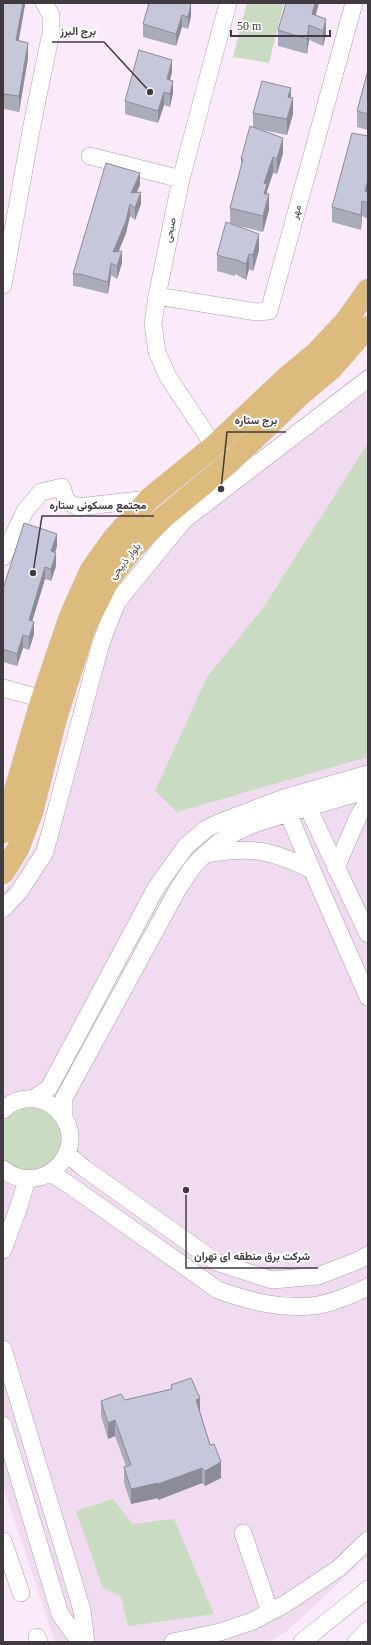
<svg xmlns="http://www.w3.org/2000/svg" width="371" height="1645" viewBox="0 0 371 1645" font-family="'Times New Roman',Vazirmatn,serif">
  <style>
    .built { fill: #f1dbf0 }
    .green { fill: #c9dcc1 }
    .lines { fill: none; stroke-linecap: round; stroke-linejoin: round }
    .minor-casing { stroke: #ad9eac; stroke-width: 18 }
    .major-casing { stroke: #d9d8d9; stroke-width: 23 }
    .minor { stroke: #fff; stroke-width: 17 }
    .major { stroke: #dcbb7d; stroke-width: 22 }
    .wall { fill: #aaabbb }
    .shaded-wall { fill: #8b8b99 }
    .building { fill: #c6c7da; stroke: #8b8b99 }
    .labels { text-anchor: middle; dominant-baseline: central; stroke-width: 4; stroke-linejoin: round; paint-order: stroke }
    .street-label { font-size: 10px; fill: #413b41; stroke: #fefefe }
    .leader { fill: none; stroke: #413b41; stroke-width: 1.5 }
    .callout-dot { fill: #413b41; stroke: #fefefe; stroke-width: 1.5 }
    .callout-label { font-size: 11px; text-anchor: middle; font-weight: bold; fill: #413b41; stroke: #fefefe; stroke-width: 4; stroke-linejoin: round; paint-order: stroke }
  </style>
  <rect width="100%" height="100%" fill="#fbebfa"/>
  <path class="built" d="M368,366V1556L287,1631L269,1642H55L3,1486V893L34,848L45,820L112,602L132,569L180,515Z"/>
  <path class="green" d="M247,3H284L269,63L233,57Z
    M368,443V757L177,812L155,791L207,677L263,608Z
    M28,1107C36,1108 42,1109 48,1113C62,1122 68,1144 57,1156C54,1160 51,1165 47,1168C44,1170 31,1173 27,1173C20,1172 6,1165 4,1159C2,1155 3,1148 3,1144C3,1120 2,1114 28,1107Z
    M113,1499L133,1524L174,1519L214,1614L128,1626L121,1596L103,1588L76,1511Z"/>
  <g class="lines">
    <g class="minor-casing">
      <path id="minor" d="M90,156L181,179
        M3,285L33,120L51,33V15L44,3
        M157,296L257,312L269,311L354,3
        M214,446L168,377L157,352L153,324L157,296L181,179L228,3
        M3,557L25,511L41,492L62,487L66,501L78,507L149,499
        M3,688L42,699
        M303,797L368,934
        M285,802L288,813L312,870L368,997
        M207,854C252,846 271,850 312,870
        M336,868L358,817L368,801
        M3,909L19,892L45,852L101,643L117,602L184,520L368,379
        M33,1099L49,1088L156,888L186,846L206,829L218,823L284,798L368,774
        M3,1110C13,1100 26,1097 40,1100C48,1102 55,1107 60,1113C92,1150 41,1200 3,1169
        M64,1118V1098L178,889L192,868L200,859L219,842L236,832L254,824L288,813L368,790
        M67,1154L84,1168L216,1262L272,1280L318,1276L357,1261L368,1255
        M51,1173L71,1186L218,1290C249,1301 279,1309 312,1306C331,1304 351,1295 368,1287
        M3,1250L19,1206L27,1179
        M3,1349L82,1610L86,1642
        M3,1425L60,1614L80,1642
        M243,1533L270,1612
        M3,1541L21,1593
        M37,1637L39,1642
        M173,1642L220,1632L253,1621L285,1604L339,1568L368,1540
        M302,1642L368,1589
        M356,1642L368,1630"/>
    </g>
    <g class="major-casing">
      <path id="major" d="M3,832L42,699L70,617L91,570L113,539L149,499L214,446L286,378L316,353L346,321L368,290
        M3,873L18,849L32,812L56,718L85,627L109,579L133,548L164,517L229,463L300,395L331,369L368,327"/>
    </g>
    <use href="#minor" class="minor"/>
    <use href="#major" class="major"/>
  </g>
  <path class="wall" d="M3,3H25L18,41L28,58L19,112L4,109Z
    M149,3L191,16L188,29L182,27L176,46L143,37V24Z
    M315,16L326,35L323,46L309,40L307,54L278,46V30Z
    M368,70V130L357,127V111Z
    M172,72L170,80L173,93L170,107L164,105L158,123L125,114V101Z
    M291,98L293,114L287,135L262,130L283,153L277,174L273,173L267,191L269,210L263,232L230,224L259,250L253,271L249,269L246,280L235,274V276L217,271V255L230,224V208L241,167V159L253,127V113Z
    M368,136V219L362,216L361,230L332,222V207Z
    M140,185L137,192L141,204L135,220L130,216L126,233L119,251L122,263L117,279L111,275L108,294L80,287L73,286V274Z
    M57,546L55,553L56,566L51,581L45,579L32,621L34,634L29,650L23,648L17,666L3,662V589Z
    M171,1385L200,1412L221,1478L205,1486L202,1483L158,1500V1498L131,1504L124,1483V1467L126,1466L115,1436L108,1439L101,1416V1401L125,1400L171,1389Z"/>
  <path class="shaded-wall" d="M23,3H25V5L16,56V40Z
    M315,3H319L313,26L312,14Z
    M191,4V16L188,29V17Z
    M182,15V27L176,46V34Z
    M326,19V35L323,46V31Z
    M309,25V40L307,54V39Z
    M28,43V58L19,112V96Z
    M172,60V72L167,92V79Z
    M173,81V93L170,107V94Z
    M291,88V103L288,97Z
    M164,92V105L158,123V111Z
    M4,94V109L3,117V101Z
    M293,98V114L287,135V119Z
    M283,138V153L277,174V159Z
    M273,157V173L267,191V200L264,209V183Z
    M140,173V185L131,205V193Z
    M368,180V196L365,191Z
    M141,192V204L135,220V208Z
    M269,194V210L263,232V216Z
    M362,201V216L361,230V215Z
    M130,204V216L126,233L113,264V252Z
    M259,234V250L253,271V255Z
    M122,251V263L117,279V266Z
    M249,254V269L246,280V264Z
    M111,263V275L108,294V282Z
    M57,534V546L51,564V551Z
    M56,553V566L51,581V569Z
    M45,567V579L29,632V620Z
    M34,622V634L29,650V637Z
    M23,635V648L17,666V654Z
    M200,1398V1414L196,1400Z
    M115,1420V1436L108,1439V1423Z
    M221,1462V1478L205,1486V1471Z
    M202,1468V1483L158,1500V1484Z
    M158,1483V1498L131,1504V1489Z"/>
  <path class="building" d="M3,3H23L16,40L28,43L19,96L4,94L3,101Z
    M149,3H189L191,4L188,17L182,15L176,34L143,24Z
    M286,3H315L312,14L326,19L323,31L309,25L307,39L278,30Z
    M139,50L172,60L167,79L173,81L170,94L164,92L158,111L125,101Z
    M368,70V114L357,111Z
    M262,81L291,88L288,97L293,98L287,119L253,113Z
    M250,126L283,138L277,159L273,157L264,183L267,184L264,194H269L263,216L230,208L243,159H241Z
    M352,133L368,136V180L365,191L368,192V203L362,201L361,215L332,207Z
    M106,163L140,173L131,193L141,192L135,208L130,204L126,221L113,252L122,251L117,266L111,263L108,282L80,274H73Z
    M226,222L259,234L253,255L249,254L246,264L235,259V260L217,255Z
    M24,523L57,534L51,551L56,553L51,569L45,567L29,620L34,622L29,637L23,635L17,654L3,649V589Z
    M191,1378L200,1398L196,1400L210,1445L214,1444L221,1462L205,1471L202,1468L158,1484V1483L131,1489L124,1467L131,1465L115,1420L108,1423L101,1401L121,1394L125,1400L172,1389L171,1385Z"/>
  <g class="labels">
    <g class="street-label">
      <text transform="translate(296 212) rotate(-75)">مهر</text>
      <text transform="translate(170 230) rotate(-78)">صبحی</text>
      <text transform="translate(125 561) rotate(-51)">بلوار ذبیحی</text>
    </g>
  </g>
  <path class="leader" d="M150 92L104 42H52M221 489L227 432H286M33 573L42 516H154M186 1190L186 1268H318"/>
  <g class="callout-dot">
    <circle cx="150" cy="92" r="4"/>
    <circle cx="221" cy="489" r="4"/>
    <circle cx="33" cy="573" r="4"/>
    <circle cx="186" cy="1190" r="4"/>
  </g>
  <g class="callout-label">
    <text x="78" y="35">برج البرز</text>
    <text x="256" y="424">برج ستاره</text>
    <text x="98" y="509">مجتمع مسکونی ستاره</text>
    <text x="252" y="1260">شرکت برق منطقه ای تهران</text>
  </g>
  <rect width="371" height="1645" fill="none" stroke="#413b41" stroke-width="8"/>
  <path d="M231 30v6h99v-6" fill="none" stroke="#413b41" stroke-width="2"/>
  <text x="237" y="30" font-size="12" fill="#413b41" stroke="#fefefe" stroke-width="3" paint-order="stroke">50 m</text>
</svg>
